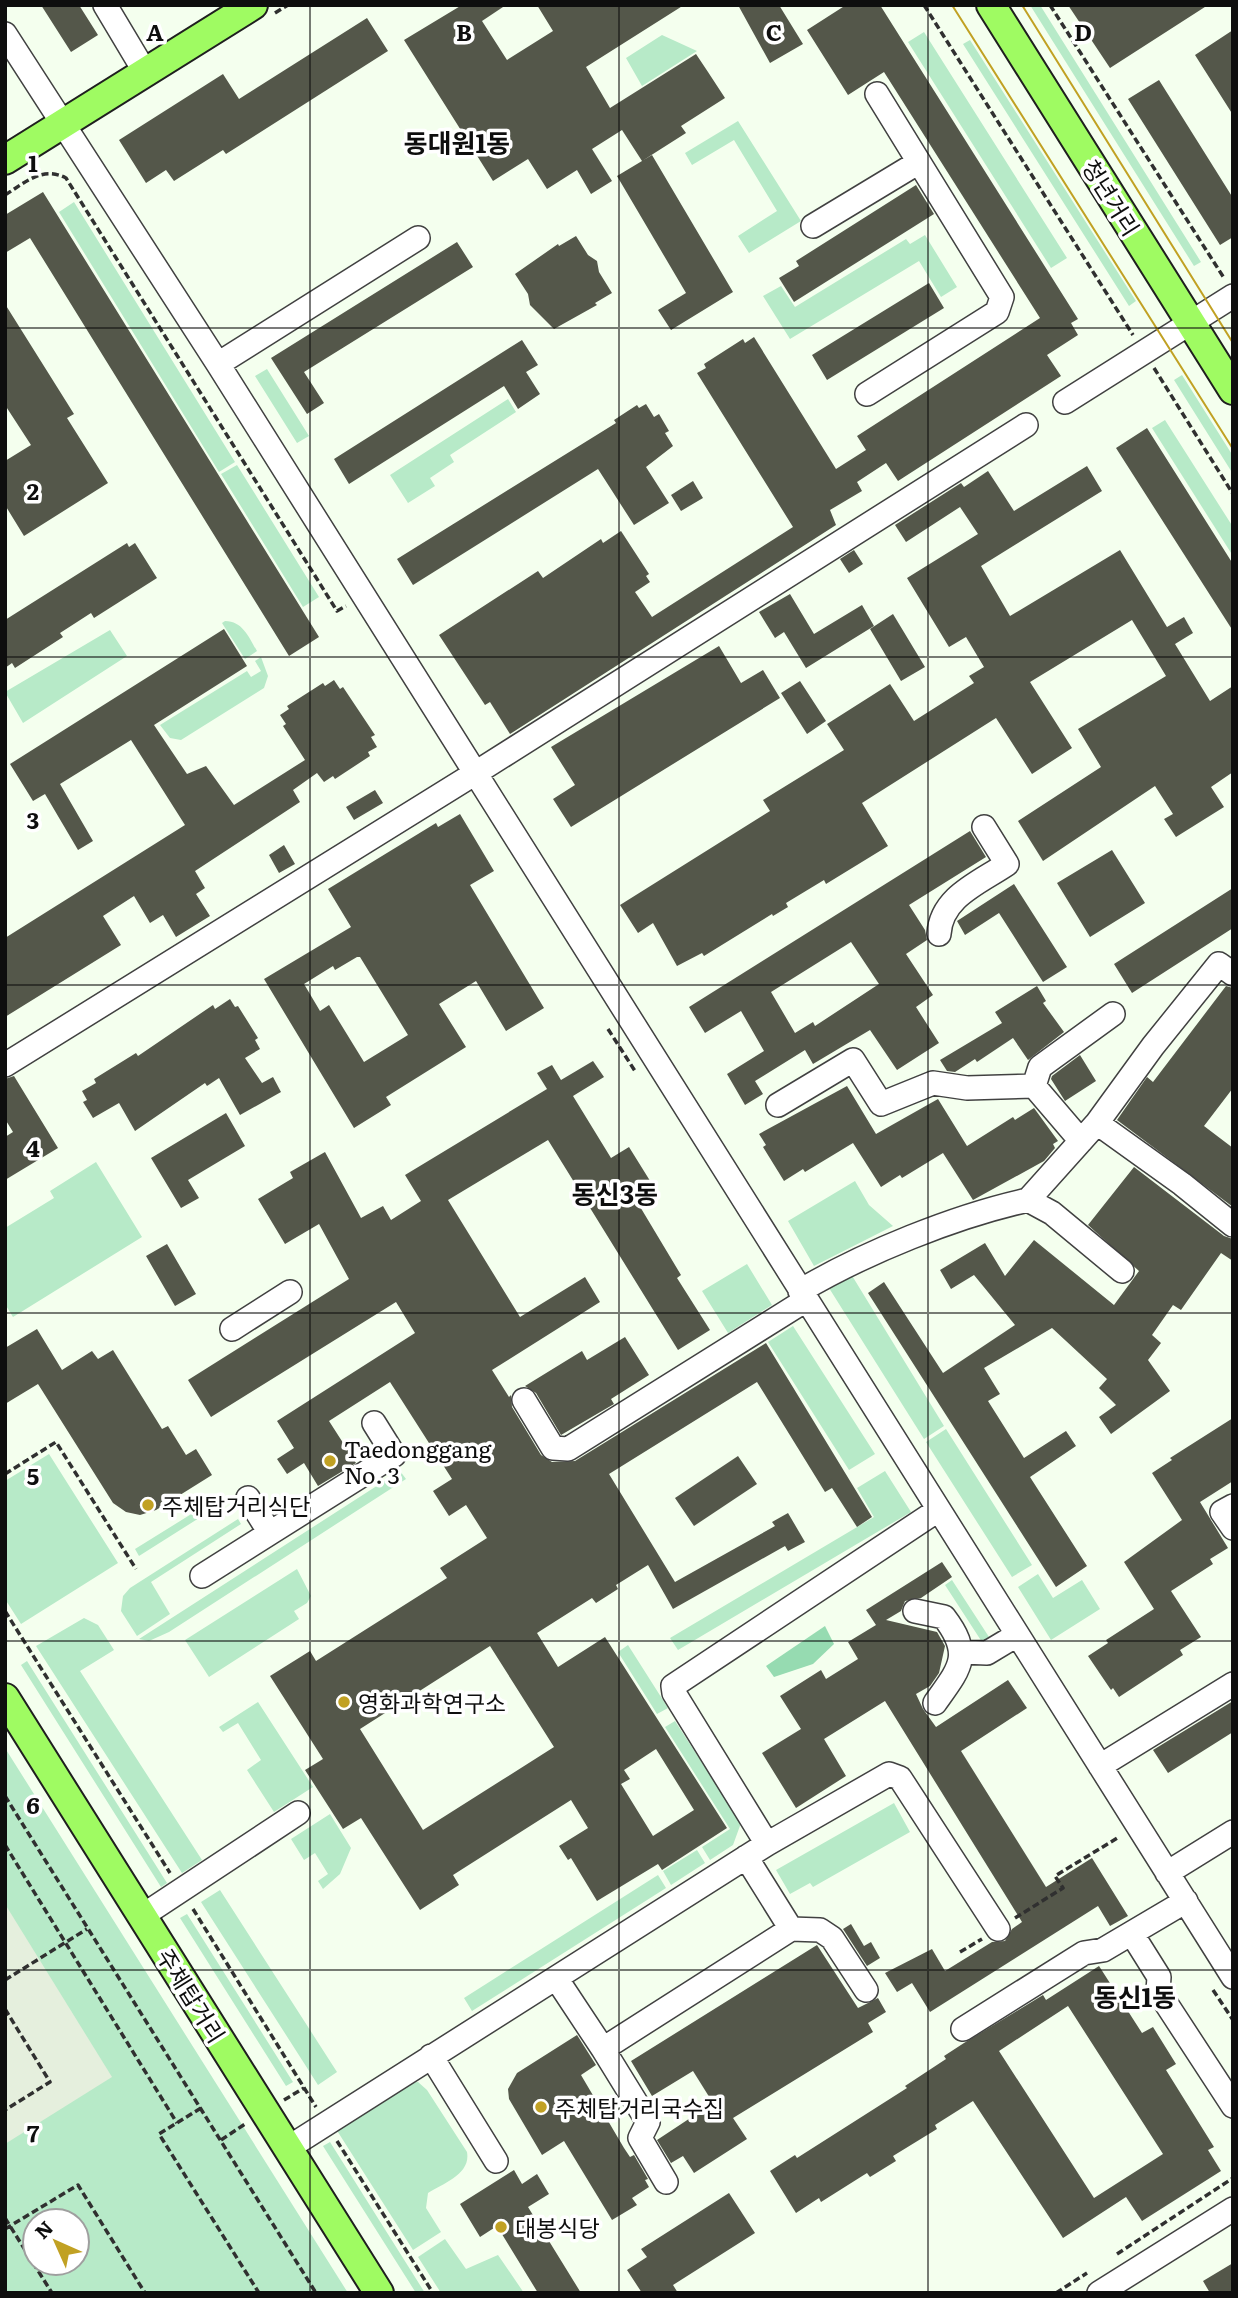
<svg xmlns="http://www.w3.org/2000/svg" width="1238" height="2298" viewBox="0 0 1238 2298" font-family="Literata,'Noto Sans KR',serif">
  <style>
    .green { fill: #b7eac8; fill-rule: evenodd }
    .forest { fill: #96dbb1 }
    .plaza { fill: #e5efdd }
    .building { fill: #54574a; fill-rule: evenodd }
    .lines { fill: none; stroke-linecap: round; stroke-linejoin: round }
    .minor-casing { stroke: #414141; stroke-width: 26 }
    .major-casing { stroke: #1f1f1f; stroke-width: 32 }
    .path { stroke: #303030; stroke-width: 3.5; stroke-dasharray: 7 3.5; stroke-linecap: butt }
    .minor { stroke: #fff; stroke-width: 23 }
    .major { stroke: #9ffb62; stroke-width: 28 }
    .tram { stroke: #c1a123; stroke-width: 2 }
    .grid { fill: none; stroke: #0e0e0e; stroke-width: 2; stroke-opacity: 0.55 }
    .poi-dot { fill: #c1a123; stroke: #fff; stroke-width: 2.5 }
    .labels { text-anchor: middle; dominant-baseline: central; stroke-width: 7; stroke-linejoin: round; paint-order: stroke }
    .street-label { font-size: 23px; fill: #0e0e0e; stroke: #fff }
    .poi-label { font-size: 23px; fill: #0e0e0e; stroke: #fff; text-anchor: start }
    .quarter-label { font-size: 26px; font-weight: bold; fill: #0e0e0e; stroke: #fff }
    .grid-label { font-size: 23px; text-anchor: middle; font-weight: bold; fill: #0e0e0e; stroke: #fff; stroke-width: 7; stroke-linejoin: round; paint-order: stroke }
  </style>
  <rect width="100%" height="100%" fill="#f4ffee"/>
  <path class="green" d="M1030,5H1040L1201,262L1194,266Z
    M924,32L1067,258L1051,268L908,42Z
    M662,35L697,51L642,86L626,58Z
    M970,40L1136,301L1129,306L963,44Z
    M738,121L801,221L749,253L738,236L777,211L734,140L692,165L685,153Z
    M74,202L235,462L219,472L59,212Z
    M925,235L957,287L941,297L919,261L790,339L763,296L781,286L795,307L906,239L910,244Z
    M267,369L309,436L297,443L255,376Z
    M1182,375L1233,456V474L1174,380Z
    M508,399L516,412L450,455L454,462L430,478L435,486L408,503L390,475Z
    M1165,420L1233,527V556L1152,428Z
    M237,465L319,597L303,607L221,474Z
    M225,621C243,621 249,638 257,651L245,659L222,623Z
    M110,630L127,656L23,723L5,692Z
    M261,657L268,676L264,688L181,740L170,738L160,725L247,671L251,677L261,671L255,661Z
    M96,1162L142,1237L13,1317L5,1304V1228L54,1198L50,1191Z
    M855,1181L869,1205L893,1226L814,1266L788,1221Z
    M747,1264L772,1305L728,1333L702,1291Z
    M851,1274L944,1426L924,1439L829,1288Z
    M793,1326L875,1454L849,1470L768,1342Z
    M946,1429L1032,1565L1012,1577L926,1442Z
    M49,1454L118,1563L21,1624L5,1599V1481Z
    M400,1471L406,1479L169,1632L149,1641L139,1639Z
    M885,1471L911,1512L678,1650L670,1638L874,1517L857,1488Z
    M222,1495L226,1501L139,1556L135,1549Z
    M238,1519L241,1524L151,1582L170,1614L137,1636L121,1611L123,1596L130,1588Z
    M297,1569L311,1596L307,1603L294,1611L299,1619L209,1677L185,1640Z
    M1038,1574L1053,1598L1082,1580L1100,1609L1051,1640L1018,1587Z
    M952,1580L989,1637L982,1642L945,1585Z
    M84,1618L98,1625L114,1650L80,1671L202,1860L182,1873L36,1646Z
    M628,1645L668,1708L657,1714L618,1652Z
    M27,1661L167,1883L161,1887L21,1665Z
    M258,1702L313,1787L274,1812L247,1770L261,1760L238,1723L223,1732L219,1727Z
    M675,1721L741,1823L733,1845L710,1860L702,1847L730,1829L665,1727Z
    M5,1748L348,2293H5ZM35,2221H77V2263H35Z
    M894,1803L910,1832L813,1887L810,1883L790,1894L776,1870Z
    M330,1814L351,1848L340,1874L323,1889L318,1881L328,1874L315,1853L304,1860L291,1839Z
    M697,1850L705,1863L671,1885L663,1871Z
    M658,1875L666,1888L472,2011L464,1998Z
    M220,1890L337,2072L318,2085L201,1902Z
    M187,1914L293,2082L286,2086L180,1918Z
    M418,2082L427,2090L467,2152C471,2174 444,2183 428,2193L426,2208L441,2232L413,2250L336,2129L408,2083Z
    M330,2142L425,2293H416L323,2146Z
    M445,2239L466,2269L498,2255L524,2293H441L418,2257Z"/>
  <path class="forest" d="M825,1626L834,1644L813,1664L774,1677L766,1666Z"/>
  <path class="plaza" d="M5,1904L112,2077L5,2144Z"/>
  <path class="building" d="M41,5H79L98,35L71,52Z
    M462,5H506L482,21L507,60L553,31L537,5H684L586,67L610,108L696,54L708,72L725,98L681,126L686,133L642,161L652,155L733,292L671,330L658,310L686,293L617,176L642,161L622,130L592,149L612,181L591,194L577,170L547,189L528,159L493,181L404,40Z
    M738,5H779L803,44L770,63Z
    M846,5H880L1078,319L1071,323L1078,335L1047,355L1061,376L898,481L886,463L857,482L862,491L830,510L836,525L510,734L490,702L485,705L439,635L538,571L543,578L601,539L603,543L621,531L649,574L646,576L650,582L635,592L652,617L793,527L697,373L706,368L704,364L743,339L745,343L754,337L836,469L866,450L857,436L1040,318L884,72L848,95L807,30Z
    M1068,5H1208L1110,68Z
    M367,18L388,51L226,154L223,150L174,181L166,170L146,183L119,140L223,74L239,99Z
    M1233,30V115L1195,55Z
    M1159,80L1233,198V237L1220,245L1128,99Z
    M916,185L934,214L794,302L779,278L799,266L796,261Z
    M43,192L319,637L289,656L30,238L5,253V215Z
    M576,236L588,255L597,261L599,272L612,293L595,303L597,305L554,329L530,305L528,294L515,274L558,244L559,246Z
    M457,242L473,267L304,372L324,403L307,414L271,358Z
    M929,283L944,308L827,380L812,355Z
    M5,304L74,414L67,418L108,483L24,536L5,505V461L31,445L5,405Z
    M522,340L538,365L526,372L540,394L518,409L504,386L349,484L334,459Z
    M646,404L654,417L659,414L669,431L665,433L673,446L646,467L669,503L634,525L598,469L413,585L397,559L616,423L614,420L637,405L639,408Z
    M1147,428L1233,564V631L1116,448Z
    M1087,466L1102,491L981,566L1010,616L1120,550L1167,627L1184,617L1193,633L1175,644L1210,701L1233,686V772L1211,787L1224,807L1176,837L1164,819L1173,814L1155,786L1043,861L1018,821L1101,767L1078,729L1166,676L1132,620L1030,682L1072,748L1032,774L996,718L862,803L888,846L826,884L824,880L786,903L788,907L773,916L772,914L704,956L702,953L677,966L653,923L638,933L620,905L770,811L763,800L844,750L827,724L890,684L914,721L974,683L969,676L984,667L966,637L949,647L907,578L978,534L960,507L906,542L895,525L961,483L964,487L988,471L1014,511Z
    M693,481L703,498L681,511L671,495Z
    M127,543L129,547L135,543L157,578L94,618L91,613L60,633L63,637L15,668L12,663L5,668V620Z
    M854,550L863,564L849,573L840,559Z
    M790,594L814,634L862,605L874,626L806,668L784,632L775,638L759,612Z
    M893,614L925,667L901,681L870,629Z
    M224,629L247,666L154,725L187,774L206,766L234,805L305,760L283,726L286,724L280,715L289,709L287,706L323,683L325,686L334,680L340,689L343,687L375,735L371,737L377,747L368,752L370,756L335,779L333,776L324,782L317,773L293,790L300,802L195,871L205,888L196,894L210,916L176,937L163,915L150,923L134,896L103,916L121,945L5,1017V938L185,825L131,740L60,784L93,841L78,850L45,794L33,801L10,764Z
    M719,646L741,683L763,670L780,698L571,827L553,799L575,785L551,747Z
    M800,681L826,721L807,734L781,693Z
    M375,790L383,803L354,820L346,807Z
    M460,814L494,871L470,885L544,1008L506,1031L476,981L439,1004L466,1047L386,1097L391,1105L354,1128L264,979L351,927L328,889L436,823L438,827ZM357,957H360L408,1035L364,1062L329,1005L320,1011L304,984L333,966L335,970Z
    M970,831L986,857L909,905L925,930L927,940L906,954L933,995L916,1007L939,1043L897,1070L870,1030L813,1064L805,1050L755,1081L763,1094L745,1105L727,1074L764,1051L741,1011L705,1033L689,1007ZM851,942L879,984L815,1026L813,1022L795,1033L771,992Z
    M284,845L295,864L279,873L269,855Z
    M1112,850L1145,903L1090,937L1057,883Z
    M1014,884L1067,967L1043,982L999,913L965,935L957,921Z
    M1233,888V928L1132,993L1114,964Z
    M1037,986L1046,1001L1043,1003L1064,1032L1028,1060L1013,1038L977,1062L975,1059L955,1072L947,1071L940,1060L1002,1023L995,1012Z
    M1226,986L1233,988V1088L1204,1126L1233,1148V1207L1117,1120L1147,1077L1153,1082Z
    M230,999L235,1007L238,1006L258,1038L255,1040L260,1049L245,1058L262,1083L273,1077L281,1092L240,1115L219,1078L207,1086L205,1083L135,1131L119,1103L93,1118L83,1102L87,1100L82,1091L96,1083L94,1079L136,1053L138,1056L213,1005L215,1009Z
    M1080,1055L1096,1081L1065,1101L1051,1079L1052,1076Z
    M593,1061L604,1077L573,1096L611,1158L629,1147L652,1184L633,1195L681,1275L677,1278L710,1330L678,1350L548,1140L448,1200L520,1317L585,1277L600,1302L492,1370L509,1397L511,1395L512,1407L541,1455L552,1462L575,1461L766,1343L872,1517L857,1527L832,1488L825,1492L757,1382L609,1474L675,1582L775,1526L772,1522L788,1513L805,1542L788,1551L785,1546L673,1609L648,1565L616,1585L618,1589L596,1603L592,1598L537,1633L558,1667L605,1637L727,1828L662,1870L658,1864L597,1901L571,1858L568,1860L559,1846L588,1828L571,1800L453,1875L459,1885L420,1910L361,1818L343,1829L305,1770L323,1759L270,1676L310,1651L316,1661L447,1578L440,1568L487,1538L466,1505L449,1516L433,1491L452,1479L390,1382L329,1421L356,1463L318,1486L304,1463L287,1474L277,1459L294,1448L277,1421L415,1333L396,1302L211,1417L188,1380L349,1279L319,1224L285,1244L258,1199L293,1178L290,1172L325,1152L361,1218L383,1206L391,1220L421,1201L405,1175L547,1089L537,1073L552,1065L561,1080ZM490,1646L554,1747L423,1830L360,1729ZM656,1749L694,1810L653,1836L621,1784L630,1779L624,1770Z
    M14,1076L58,1148L5,1180V1137L13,1132L5,1119V1079Z
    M847,1086L876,1134L938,1099L967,1146L1013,1117L1015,1120L1034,1108L1058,1141L1053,1144L1055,1148L1044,1161L973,1200L943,1153L902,1178L900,1175L881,1187L853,1143L805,1172L803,1169L784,1181L763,1147L766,1145L759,1134Z
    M226,1113L245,1146L188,1180L199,1198L181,1208L151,1158Z
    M1134,1167L1224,1236L1233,1239V1261L1221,1253L1181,1310L1173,1305L1152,1335L1161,1343L1148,1360L1170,1391L1111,1434L1099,1417L1116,1405L1099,1388L1107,1379L1052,1328L984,1368L1000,1394L988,1401L1024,1458L1066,1431L1076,1446L1030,1477L1087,1566L1056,1587L868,1293L884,1282L943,1373L1015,1325L974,1275L951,1289L940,1270L985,1243L1005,1276L1034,1240L1114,1305L1139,1271L1088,1225Z
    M167,1244L196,1294L175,1306L146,1256Z
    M37,1329L62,1370L92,1351L98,1359L113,1350L162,1429L168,1426L186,1455L196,1449L212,1475L156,1510L140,1515L126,1512L113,1503L38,1384L5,1404V1348Z
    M625,1337L649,1375L611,1399L614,1404L561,1435L536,1393L525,1386L582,1351L587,1360Z
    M1233,1418V1481L1200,1502L1228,1548L1210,1559L1213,1564L1171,1591L1201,1637L1180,1650L1183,1655L1119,1697L1113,1688L1111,1690L1088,1656L1108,1643L1106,1640L1154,1609L1124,1562L1182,1520L1152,1473L1172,1460L1170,1458Z
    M738,1456L757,1484L694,1526L675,1498Z
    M942,1562L952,1577L921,1598L905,1601L901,1611L886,1620L937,1632L945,1646L939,1673L930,1686L916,1694L923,1709L936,1727L1008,1680L1027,1708L961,1751L1046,1887L1092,1858L1128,1916L1110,1926L1098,1906L930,2012L912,1983L897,1992L885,1973L932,1949L945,1971L992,1942L1005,1941L1012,1929L1022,1922L885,1701L824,1739L846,1776L796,1808L762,1753L801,1729L780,1696L821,1670L826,1679L858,1659L848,1642L876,1625L866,1610Z
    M1233,1701V1732L1168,1773L1153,1750Z
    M851,1924L864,1946L871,1942L880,1958L867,1966L843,1929Z
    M817,1945L858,2008L878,1998L886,2012L868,2023L873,2032L733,2118L747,2139L694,2173L683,2156L671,2163L657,2140L713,2103L693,2071L652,2096L631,2061Z
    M1099,1966L1142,2033L1153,2027L1176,2064L1166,2070L1214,2147L1208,2150L1221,2171L1142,2221L1126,2197L1063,2238L973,2101L935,2125L937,2129L893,2156L896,2161L870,2177L867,2173L821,2202L819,2198L796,2213L770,2171L795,2155L797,2158L907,2088L905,2086L946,2059L944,2056L964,2043L1043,1995L1046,2000ZM1068,2006L1163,2154L1094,2198L999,2051Z
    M577,2035L596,2065L581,2075L624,2148L630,2157L634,2155L648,2179L645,2180L649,2187L632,2198L637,2205L612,2220L564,2141L542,2155L509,2099L508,2089L517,2073Z
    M514,2170L522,2184L537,2174L549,2194L528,2207L581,2293H538L497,2226L480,2237L460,2204Z
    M729,2193L755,2233L673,2285L678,2293H642L627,2270L647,2257L641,2249Z
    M1233,2263V2293H1210L1203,2281Z"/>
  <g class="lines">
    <g class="minor-casing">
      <path id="minor" d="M105,5L145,72
        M5,34L218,364L1233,1977
        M813,226L919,162
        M218,364L418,238
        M867,394L997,312L1002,297L877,94
        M1065,402L1233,296
        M939,934C941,897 979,883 1007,864L984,827
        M5,1065L474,774L1026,425
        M1034,1086L1040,1067L1113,1014
        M1034,1086L1081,1141
        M778,1105L853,1060L881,1104L933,1083L967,1088L1034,1086
        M1097,1123L1182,1184L1233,1225
        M1028,1200L1097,1123L1153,1046L1219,964L1233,974
        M800,1291C864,1253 955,1216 1028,1200L1052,1213L1122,1271
        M232,1329L290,1292
        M524,1400L553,1448L568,1449L806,1300
        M248,1498L270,1533L394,1455L374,1423
        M1233,1506L1222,1512L1233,1528
        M202,1576L270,1533
        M915,1611L944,1617C973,1655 960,1668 935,1703
        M963,1652L987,1653L1017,1635
        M1100,1766L1233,1684
        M767,1844L889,1774L900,1778L998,1929
        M1167,1873L1233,1832
        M142,1916L298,1813
        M791,1929L820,1930L832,1938L866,1990
        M1132,1934L1159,1977L1158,1991L1233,2106
        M556,1978L603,2049L791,1929L746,1857
        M963,2029L1084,1953L1103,1950L1186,1901
        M603,2049L648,2122L640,2138L666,2182
        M431,2056L496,2161
        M288,2148L767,1844L674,1693L673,1686L938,1510
        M1099,2293L1233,2209"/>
    </g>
    <g class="major-casing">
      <path id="major" d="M991,5L1233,390
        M5,160L253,5
        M5,1698L379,2293"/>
    </g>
    <path class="path" d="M924,5L1133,335
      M1050,5L1224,278
      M275,13L288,5
      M5,195C26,182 42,166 66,178L337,611L346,606
      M1154,368L1233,494
      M608,1029L635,1071
      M5,1474L56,1442L136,1569
      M5,1611L170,1873
      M5,1796L316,2293
      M5,1845L177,2123
      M193,1909L316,2107
      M1015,1918L1063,1888L1055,1876L1119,1837
      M960,1952L982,1939
      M5,1980L87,1929
      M1213,1990L1233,2020
      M5,2009L50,2082L5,2110
      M284,2100L304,2088
      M201,2108L159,2134L259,2293
      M221,2140L245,2124
      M337,2141L433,2293
      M5,2218L52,2293
      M5,2229L78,2185L145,2293
      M1117,2254L1233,2178
      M1056,2293L1087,2273"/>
    <use href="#minor" class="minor"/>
    <use href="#major" class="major"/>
    <path class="tram" d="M952,5L1233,449
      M1022,5L1233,343"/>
  </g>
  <path class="grid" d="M310,5V2293M619,5V2293M928,5V2293M5,328H1233M5,657H1233M5,985H1233M5,1313H1233M5,1641H1233M5,1970H1233"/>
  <g class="poi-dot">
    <circle cx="330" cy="1461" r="7"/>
    <circle cx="148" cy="1505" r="7"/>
    <circle cx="344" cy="1702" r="7"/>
    <circle cx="541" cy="2107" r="7"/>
    <circle cx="501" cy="2227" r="7"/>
  </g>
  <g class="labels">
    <g class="street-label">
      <text transform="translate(1112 197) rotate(58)">청년거리</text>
      <text transform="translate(192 1995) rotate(58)">주체탑거리</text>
    </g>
    <g class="poi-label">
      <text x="344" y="1448">Taedonggang<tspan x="344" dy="26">No. 3</tspan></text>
      <text x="162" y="1505">주체탑거리식단</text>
      <text x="358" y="1702">영화과학연구소</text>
      <text x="555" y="2107">주체탑거리국수집</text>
      <text x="515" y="2227">대봉식당</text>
    </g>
    <g class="quarter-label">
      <text x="457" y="141">동대원1동</text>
      <text x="615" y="1192">동신3동</text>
      <text x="1135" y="1995">동신1동</text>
    </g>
  </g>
  <g class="grid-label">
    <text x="155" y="41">A</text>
    <text x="464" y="41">B</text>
    <text x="774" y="41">C</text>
    <text x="1083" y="41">D</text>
    <text x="33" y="172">1</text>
    <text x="33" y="500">2</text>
    <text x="33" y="829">3</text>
    <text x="33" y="1157">4</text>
    <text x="33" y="1485">5</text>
    <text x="33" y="1814">6</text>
    <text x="33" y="2142">7</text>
  </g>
  <rect width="1238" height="2298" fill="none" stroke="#0e0e0e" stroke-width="14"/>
  <g transform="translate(56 2242) rotate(315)"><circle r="33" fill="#ffffff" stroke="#9f9f9f" stroke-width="2"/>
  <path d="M0-5L12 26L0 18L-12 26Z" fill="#c1a123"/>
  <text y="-10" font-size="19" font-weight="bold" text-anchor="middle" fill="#0e0e0e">N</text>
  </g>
</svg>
